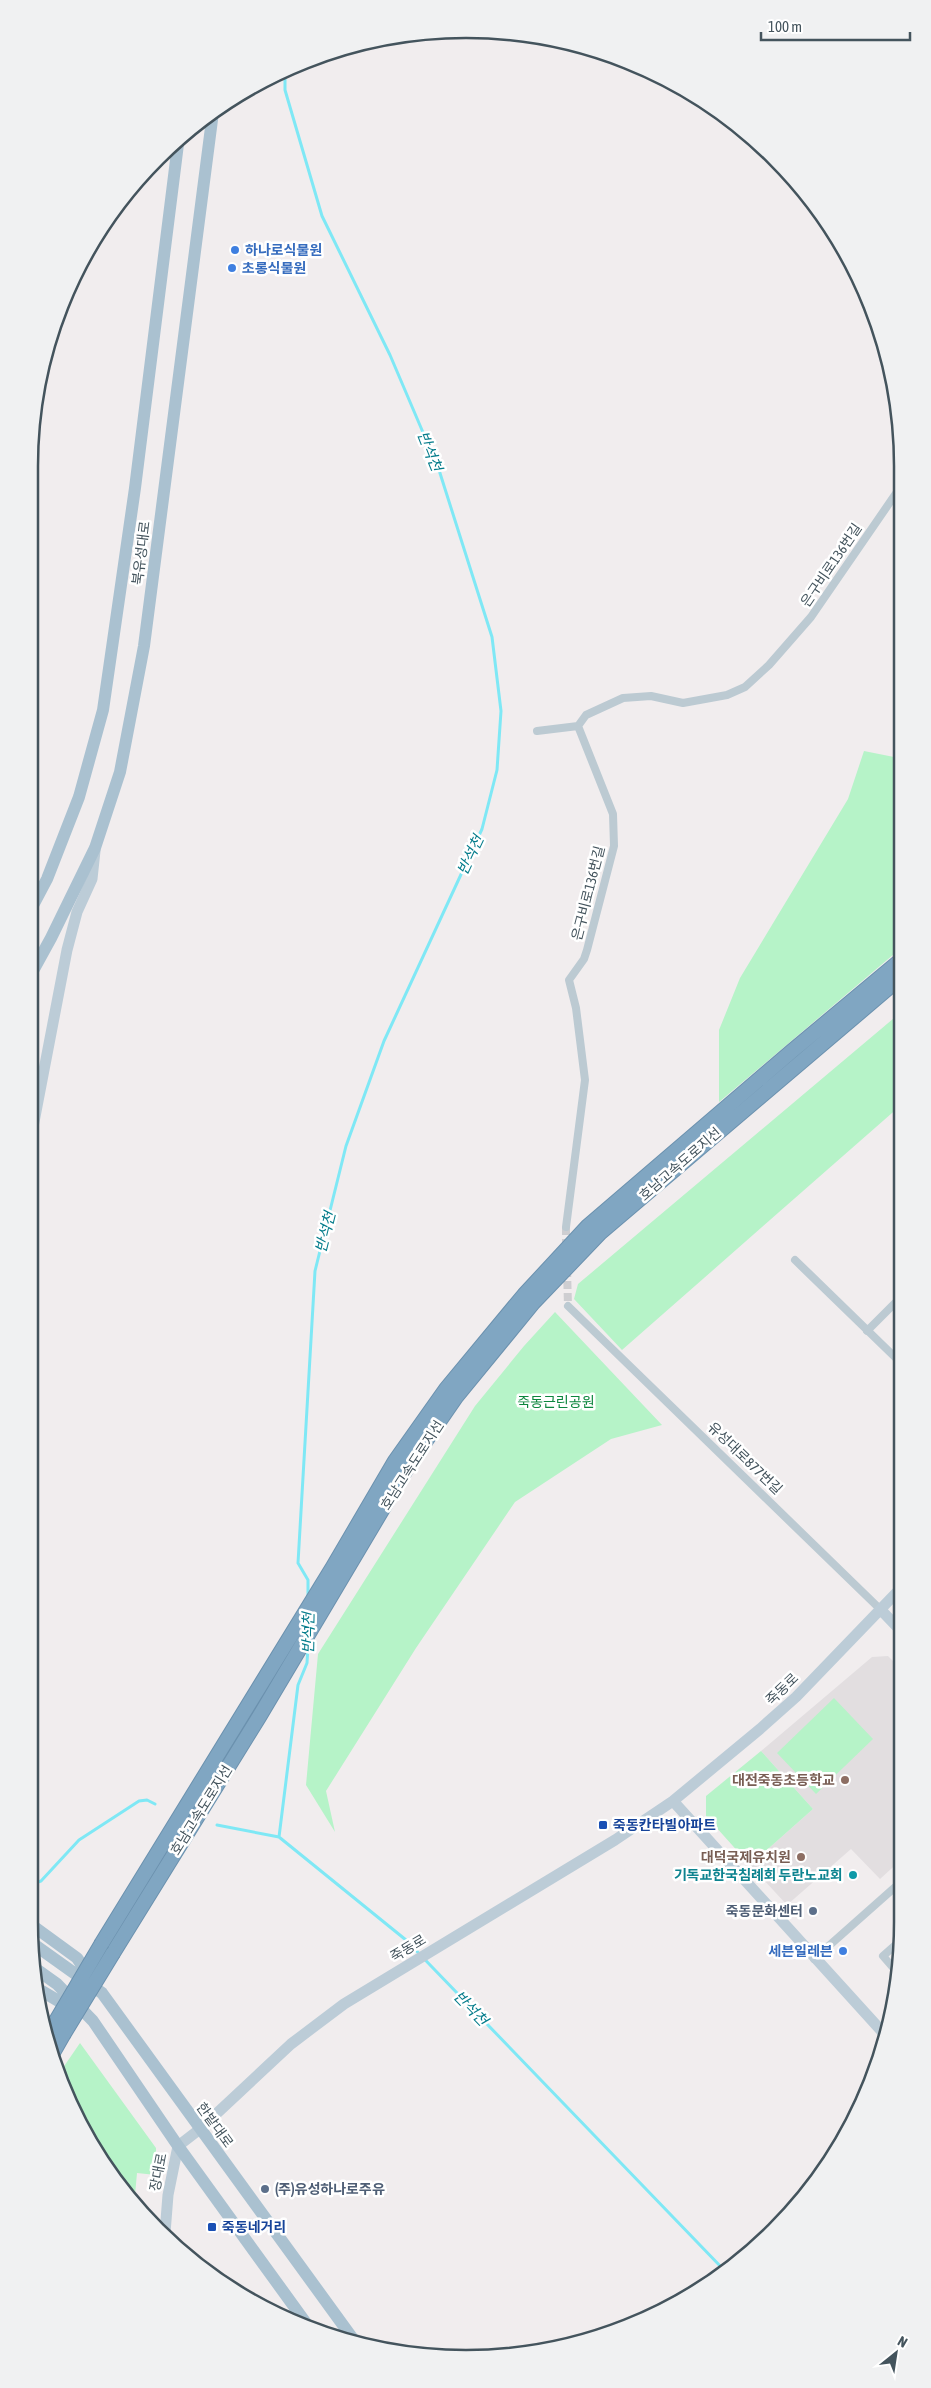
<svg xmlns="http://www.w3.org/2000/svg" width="931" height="2388" viewBox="0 0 931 2388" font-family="'Asap Condensed','Noto Sans KR',sans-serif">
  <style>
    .education { fill: #e2dee0 }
    .green { fill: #b6f3c8 }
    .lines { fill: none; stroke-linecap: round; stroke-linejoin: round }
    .stream { stroke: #7fe8f5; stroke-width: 3 }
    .street-tunnel { stroke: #ceced1; stroke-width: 8; stroke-dasharray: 8 4; stroke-linecap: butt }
    .highway-casing { stroke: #6b91ae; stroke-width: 16 }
    .street { stroke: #bccad2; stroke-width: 8 }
    .secondary { stroke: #bcccd7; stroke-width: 11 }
    .primary { stroke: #aac1d0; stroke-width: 12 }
    .highway { stroke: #80a6c2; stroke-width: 14 }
    .highway-bridge-casing { stroke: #6b91ae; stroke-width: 16; stroke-linecap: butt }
    .highway-bridge { stroke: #80a6c2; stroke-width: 14 }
    .shop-dot { fill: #3f7fe0; stroke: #fff; stroke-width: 2 }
    .education-dot { fill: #8d6e63; stroke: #fff; stroke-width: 2 }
    .transit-dot { fill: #1a4fb4; stroke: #fff; stroke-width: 2 }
    .culture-dot { fill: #0f9aa8; stroke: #fff; stroke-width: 2 }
    .service-dot { fill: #5c6f8a; stroke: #fff; stroke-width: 2 }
    .labels { text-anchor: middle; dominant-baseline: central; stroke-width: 5; stroke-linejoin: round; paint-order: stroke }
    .shop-label { font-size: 14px; font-weight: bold; fill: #366cbe; stroke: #fff; text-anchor: start }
    .street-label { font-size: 14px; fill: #44545d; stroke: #fff }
    .park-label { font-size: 14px; fill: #0d863e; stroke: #fff }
    .education-label { font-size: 14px; font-weight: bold; fill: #785e54; stroke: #fff; text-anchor: end }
    .transit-label { font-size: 14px; font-weight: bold; fill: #164399; stroke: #fff; text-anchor: start }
    .culture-label { font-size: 14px; font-weight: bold; fill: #0d838f; stroke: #fff; text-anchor: end }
    .service-label { font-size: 14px; font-weight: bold; fill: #4e5e75; stroke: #fff; text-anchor: end }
    .water-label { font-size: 15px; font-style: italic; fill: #047c8b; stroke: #fff }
    .rim { fill: none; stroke: #44545d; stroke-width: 2.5 }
  </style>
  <rect width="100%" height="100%" fill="#f1edee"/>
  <path class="education" d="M888,1656L902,1670V1859L880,1879L851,1849L787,1905L750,1865L813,1809L761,1751L872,1657Z"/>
  <path class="green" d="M864,751L899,758L900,949L719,1102V1030L740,978L848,799Z
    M900,1013V1106L622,1350L574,1299L578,1284Z
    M555,1312L662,1425L611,1439L515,1502L416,1648L326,1791L335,1832L306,1785L318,1654L475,1406L524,1346Z
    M834,1698L873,1739L816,1794L777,1753Z
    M761,1751L813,1809L750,1865L706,1816V1796Z
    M80,2043L156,2148V2175L137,2173L134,2206L87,2141L58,2075Z"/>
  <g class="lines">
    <path class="stream" d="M285,70V90L322,216L390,355L439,470L492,637L501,711L497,770L482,829L384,1041L346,1146L315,1271L298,1563L308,1580V1598
      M308,1646L307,1663L298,1685L279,1837L406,1940L724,2270
      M217,1825L279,1837
      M29,1885L41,1881L79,1840L139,1801L147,1800L155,1804"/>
    <path class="street-tunnel" d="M566,1227V1250
      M567,1269L568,1306"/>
    <g class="highway-casing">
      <path id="highway" d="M102,1943L333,1567L395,1461L446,1389L524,1295L588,1226L792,1051L900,961
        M113,1953L259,1717L407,1468L456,1397L533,1303L600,1233L900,978
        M47,2035L53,2026
        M51,2056L63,2035"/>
    </g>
    <path class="street" d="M537,731L578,726
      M566,1227L585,1080L576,1008L569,980L584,959L587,950L614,846L613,814L578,726L586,715L623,698L651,696L683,703L727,695L745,687L769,665L811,617L899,489
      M795,1260L901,1363
      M568,1306L881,1610
      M867,1331L901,1297
      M814,1959L902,1881
      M896,1971L883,1956L900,1941"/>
    <path class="secondary" d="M227,102L258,82
      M29,1148L67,950L77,912L92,879L95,851
      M881,1610L902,1632
      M673,1801L887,2037
      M165,2233L168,2195L178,2146L200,2129L291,2044L344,2004L615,1840L673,1801L760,1729L796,1697L901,1588"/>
    <path class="primary" d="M29,913L47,879L79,797L103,710L135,488L179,136
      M29,978L51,938L95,848L120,772L144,646L213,112
      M29,1923L77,1958L90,1977
      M32,1943L102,1993L356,2343
      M36,1969L57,1984L93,2021L178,2146L311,2330
      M40,1990L72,2009"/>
    <use href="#highway" class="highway"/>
    <g class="highway-bridge-casing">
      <path id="highway-bridge" d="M53,2026L102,1943
        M63,2035L113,1953"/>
    </g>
    <use href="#highway-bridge" class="highway-bridge"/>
  </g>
  <g class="shop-dot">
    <circle cx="235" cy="250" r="5"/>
    <circle cx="232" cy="268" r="5"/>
    <circle cx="843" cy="1951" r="5"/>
  </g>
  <g class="education-dot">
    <circle cx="845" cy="1780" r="5"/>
    <circle cx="801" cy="1857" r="5"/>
  </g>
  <g class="transit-dot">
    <rect x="598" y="1820" width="10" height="10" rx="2.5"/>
    <rect x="207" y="2222" width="10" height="10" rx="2.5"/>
  </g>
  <circle class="culture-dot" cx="853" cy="1875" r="5"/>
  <g class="service-dot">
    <circle cx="813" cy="1911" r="5"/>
    <circle cx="265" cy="2189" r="5"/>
  </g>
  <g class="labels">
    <g class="shop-label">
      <text x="245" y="250">하나로식물원</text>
      <text x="242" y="268">초롱식물원</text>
      <text x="833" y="1951" text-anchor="end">세븐일레븐</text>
    </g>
    <g class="street-label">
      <text transform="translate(141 553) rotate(-83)">북유성대로</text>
      <text transform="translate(831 565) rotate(-56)">은구비로136번길</text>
      <text transform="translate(588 893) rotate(-76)">은구비로136번길</text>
      <text transform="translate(680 1164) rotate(-41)">호남고속도로지선</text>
      <text transform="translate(745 1458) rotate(44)">유성대로877번길</text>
      <text transform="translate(412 1465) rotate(-57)">호남고속도로지선</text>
      <text transform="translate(782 1689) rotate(-44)">죽동로</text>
      <text transform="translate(201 1810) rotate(-58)">호남고속도로지선</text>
      <text transform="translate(408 1948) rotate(-31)">죽동로</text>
      <text transform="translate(215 2125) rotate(54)">한밭대로</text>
      <text transform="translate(158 2172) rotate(-79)">장대로</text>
    </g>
    <g class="park-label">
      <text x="556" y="1402">죽동근린공원</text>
    </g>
    <g class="education-label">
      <text x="835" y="1780">대전죽동초등학교</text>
      <text x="791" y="1857">대덕국제유치원</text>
    </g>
    <g class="transit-label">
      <text x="613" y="1825">죽동칸타빌아파트</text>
      <text x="222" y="2227">죽동네거리</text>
    </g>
    <g class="culture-label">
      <text x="843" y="1875">기독교한국침례회 두란노교회</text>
    </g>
    <g class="service-label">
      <text x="803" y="1911">죽동문화센터</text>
      <text x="275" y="2189" text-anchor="start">(주)유성하나로주유</text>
    </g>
    <g class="water-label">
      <text transform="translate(430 451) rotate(68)">반석천</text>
      <text transform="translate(470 855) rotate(-65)">반석천</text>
      <text transform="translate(325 1232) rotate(-76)">반석천</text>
      <text transform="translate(308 1633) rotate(-89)">반석천</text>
      <text transform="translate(471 2008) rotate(46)">반석천</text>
    </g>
  </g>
  <path d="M0 0H931V2388H0ZM466 38H466A428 428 0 0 1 894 466V1922A428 428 0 0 1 466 2350H466A428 428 0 0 1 38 1922V466A428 428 0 0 1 466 38Z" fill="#f0f1f2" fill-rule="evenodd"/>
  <path class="rim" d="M466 38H466A428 428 0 0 1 894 466V1922A428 428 0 0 1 466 2350H466A428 428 0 0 1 38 1922V466A428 428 0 0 1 466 38Z"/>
  <g transform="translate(896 2353) rotate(30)" stroke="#ffffff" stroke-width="4" paint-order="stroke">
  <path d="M0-4L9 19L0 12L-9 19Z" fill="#44545d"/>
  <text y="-8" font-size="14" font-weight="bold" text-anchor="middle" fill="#44545d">N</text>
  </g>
  <path d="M761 32v8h149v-8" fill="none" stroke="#44545d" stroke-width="2.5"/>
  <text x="768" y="32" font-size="15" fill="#44545d" stroke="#ffffff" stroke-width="4" paint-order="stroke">100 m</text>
</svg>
